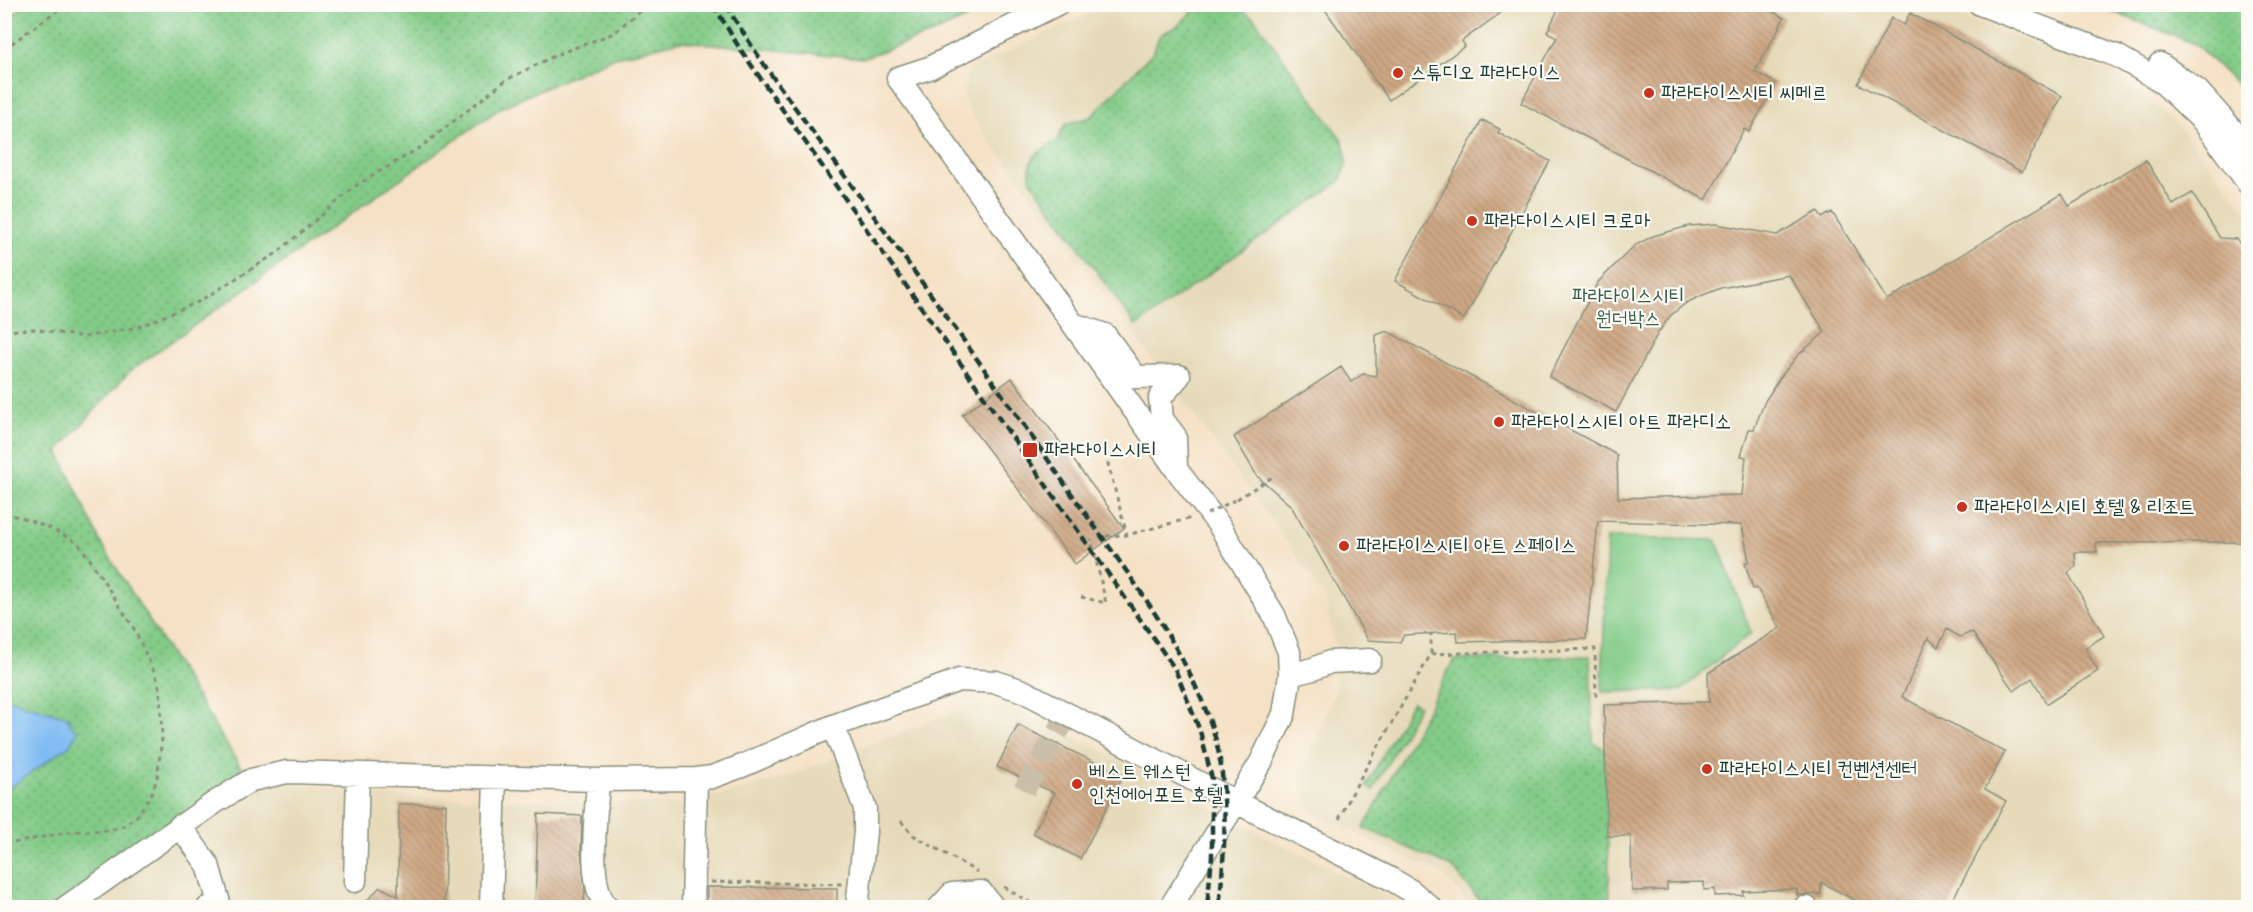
<svg xmlns="http://www.w3.org/2000/svg" width="2253" height="912" viewBox="0 0 2253 912" font-family="Mynerve,'Poor Story',sans-serif">
  <style>
    .built { fill: #e6daba }
    .grass { fill: url(#grass-dots); stroke: #51845e; stroke-width: 1.5 }
    .park { fill: #83cb88; stroke: #51845e; stroke-width: 1.5 }
    .water { fill: #80bcf3; stroke: #507c94; stroke-width: 1.5 }
    .building { fill: url(#building-back-hatch) }
    .lines { fill: none; stroke-linecap: round; stroke-linejoin: round }
    .minor-tunnel { stroke: #cac0a9; stroke-width: 22; stroke-dasharray: 22 11; stroke-linecap: butt }
    .minor-casing { stroke: #8a8f7d; stroke-width: 25 }
    .path { stroke: #8a8f7d; stroke-width: 3; stroke-dasharray: 4.5 4.5; stroke-linecap: butt }
    .minor { stroke: #fff; stroke-width: 22 }
    .rail { stroke: #1f3d34; stroke-width: 4.5; stroke-dasharray: 9 4.5; stroke-linecap: butt }
    .path-bridge { stroke: #8a8f7d; stroke-width: 3; stroke-dasharray: 4.5 4.5; stroke-linecap: butt }
    .poi-dot { fill: #c8321e; stroke: #fdfcf7; stroke-width: 2 }
    .labels { text-anchor: middle; dominant-baseline: central; stroke-width: 4.5; stroke-linejoin: round; paint-order: stroke }
    .poi-label { font-size: 20px; fill: #1f3d34; stroke: #fdfcf7; text-anchor: start }
    .park-label { font-size: 20px; fill: #386049; stroke: #fdfcf7 }
  </style>
  <defs>
    <pattern id="grass-dots" width="8" height="8" patternUnits="userSpaceOnUse" patternTransform="scale(1.5)"><rect width="8" height="8" fill="#83cb88"/><path d="M2 2h.1M6 6h.1" fill="none" stroke="#6ba670" stroke-width="1.8" stroke-linecap="round"/></pattern>
    <pattern id="building-back-hatch" width="6" height="6" patternUnits="userSpaceOnUse" patternTransform="scale(1.5)"><rect width="6" height="6" fill="#cfa885"/><path d="M-1 5l2 2M0 0l6 6M5-1l2 2" fill="none" stroke="#a78a6e"/></pattern>
  </defs>
  <rect width="100%" height="100%" fill="#fdfcf7"/>
  <filter id="ink" filterUnits="userSpaceOnUse"><feTurbulence type="fractalNoise" baseFrequency=".0167" numOctaves="2"/><feDisplacementMap in="SourceGraphic" scale="12" xChannelSelector="R" yChannelSelector="G"/><feConvolveMatrix kernelMatrix="1 2 1 2 8 2 1 2 1" color-interpolation-filters="sRGB"/></filter>
  <filter id="wash" filterUnits="userSpaceOnUse"><feTurbulence type="fractalNoise" baseFrequency=".008" numOctaves="4" result="noise"/><feDisplacementMap in="SourceGraphic" scale="24" xChannelSelector="R" yChannelSelector="G"/><feGaussianBlur stdDeviation="1.35" result="paint"/><feColorMatrix in="noise" values="0 0 0 0 0 0 0 0 0 0 0 0 0 0 0 0 0 1.4 0 .05"/><feComposite in="paint" operator="in"/></filter>
  <g filter="url(#wash)">
    <rect width="100%" height="100%" fill="#f5e1c6"/>
    <path class="built" d="M1110,4L1930,5L2111,72L2175,122L2248,213V907H1471L1444,875L1309,811L1300,777L1336,690L1335,648L1325,598L1290,545L977,122L963,99L968,70Z
      M976,704L1015,708L1155,777L1271,840L1386,895L1404,907L60,908L247,777L385,796L681,805L781,779Z"/>
    <path class="grass" d="M27,4L995,5L934,33L863,58L680,41L615,57L502,107L130,371L58,451L102,545L247,777L59,908L5,907L4,21Z
      M1212,5L1237,8L1254,18L1342,140C1348,157 1348,166 1339,182L1136,326L1031,181C1026,153 1040,153 1059,139L1060,133L1066,124L1091,117L1153,52L1159,37L1163,33L1176,27L1194,10Z
      M2096,5H2248V99L2243,90L2195,44Z
      M1590,656L1593,743L1605,749L1610,907H1485L1456,872L1449,866L1364,828L1454,660Z
      M1412,702L1419,706L1373,790L1366,786Z"/>
    <path class="park" d="M1607,538L1716,540L1751,633L1681,690L1602,692Z"/>
    <path class="water" d="M4,698L68,717L71,725L78,731L69,746L5,791Z"/>
    <g id="blocks">
      <path class="building" d="M1321,4H1513L1462,41L1465,46L1389,100Z
        M1561,4H1760L1784,18L1755,72L1776,83L1749,132L1744,129L1706,200L1521,103L1557,37L1547,32Z
        M1910,13L2062,96L2022,172L1858,84L1891,18L1904,25Z
        M1482,120L1500,129L1498,133L1550,161L1464,319L1395,281Z
        M2146,160L2173,205L2192,193L2220,238L2237,239L2248,258V542L2096,543L2097,552H2075L2076,566L2068,573L2104,636L2085,648L2098,671L2047,704L2032,678L2014,691L1972,632L1960,637L1947,629L1938,647L1928,638L1902,697L2005,752L1985,789L2006,801L1948,908H1869L1821,882V894L1797,895V889L1743,891V895L1715,896V889L1704,890V882L1667,883V890L1632,891L1631,836H1607L1604,705L1709,702L1708,673L1780,628L1757,588L1753,589L1745,563L1749,561L1742,525L1598,521L1586,639L1458,642L1457,632L1404,635L1400,642L1368,640L1291,506L1257,476L1234,437L1341,367L1351,382L1363,374L1376,376V335L1387,331L1617,455L1618,498L1742,495L1746,457L1741,456L1749,429H1754L1765,401L1779,379L1797,356L1825,332L1789,275L1721,288L1703,295L1686,303L1670,316L1658,333L1616,412L1549,377L1598,282L1634,246L1653,236L1689,226L1716,224L1777,235L1818,211L1822,218L1832,212L1887,300L2062,194L2069,206Z
        M1012,378L1124,528L1075,564L962,415Z
        M1018,725L1123,776L1080,859L1033,833L1055,793L997,767Z
        M399,804H446L444,908H360L380,887L398,896Z
        M538,814L582,816L581,849L585,891L584,908H535Z
        M707,887L837,888V908H707Z"/>
    </g>
  </g>
  <g filter="url(#ink)">
    <use href="#blocks" fill-opacity="0" stroke="#8a8f7d" stroke-width="1.5"/>
    <g class="lines">
      <path class="minor-tunnel" d="M1024,790L1068,714"/>
      <g class="minor-casing">
        <path id="minor" d="M1980,4L2117,56L2161,81L2203,121L2248,183
          M2160,64L2198,91L2231,128L2248,154
          M898,78L1176,469L1219,525L1274,615L1289,652L1290,675L1284,714L1261,762L1236,802L1391,879L1411,891L1431,908
          M898,78L929,68L1057,4
          M1073,324L1105,335L1136,377L1179,376
          M1176,469L1175,436L1162,419L1160,398L1179,376
          M1290,675L1313,669L1330,662L1370,660
          M833,726L865,808V832L857,908
          M598,780C597,810 585,890 609,908
          M180,826L208,865L219,903L208,908
          M355,881L358,774
          M65,908L214,803L251,780L287,772L598,780L696,779L712,777L742,766L833,726L959,680L996,682L1023,691L1236,802L1170,908
          M491,908L495,777
          M693,908L696,779
          M939,908L952,894L981,892L994,908
          M1804,908H1807"/>
      </g>
      <path class="path" d="M4,49L66,4
        M4,331L34,329L84,337L138,327L198,302L277,253L357,185L421,147L506,80L558,54L614,33L647,4
        M1103,445L1127,535
        M1237,499L1274,476
        M4,514L20,517L50,528L78,543L91,561L134,629L156,676L160,691L162,738L157,779L151,795L137,816L123,826L110,830L67,832L4,845
        M1106,536L1127,535L1191,518
        M1081,597L1106,603L1091,539
        M1431,654L1595,649L1596,700
        M1339,819L1358,782L1431,654V633
        M901,821L913,835L977,872
        M711,882L842,884
        M1004,887L1039,908"/>
      <use href="#minor" class="minor"/>
      <path class="rail" d="M713,4L740,49L1175,669L1200,731L1212,779V856L1207,908
        M727,4L733,17L767,69C870,211 974,352 1073,496C1124,569 1183,642 1212,727C1230,782 1225,851 1219,908"/>
      <path class="path-bridge" d="M1207,514L1237,499"/>
    </g>
  </g>
  <g class="poi-dot">
    <circle cx="1398" cy="73" r="6"/>
    <circle cx="1649" cy="93" r="6"/>
    <circle cx="1472" cy="221" r="6"/>
    <circle cx="1499" cy="422" r="6"/>
    <rect x="1022" y="442" width="16" height="16" rx="3"/>
    <circle cx="1962" cy="507" r="6"/>
    <circle cx="1344" cy="546" r="6"/>
    <circle cx="1707" cy="769" r="6"/>
    <circle cx="1077" cy="784" r="6"/>
  </g>
  <g class="labels">
    <g class="poi-label">
      <text x="1410" y="73">스튜디오 파라다이스</text>
      <text x="1661" y="93">파라다이스시티 씨메르</text>
      <text x="1484" y="221">파라다이스시티 크로마</text>
      <text x="1511" y="422">파라다이스시티 아트 파라디소</text>
      <text x="1044" y="450">파라다이스시티</text>
      <text x="1974" y="507">파라다이스시티 호텔 &amp; 리조트</text>
      <text x="1356" y="546">파라다이스시티 아트 스페이스</text>
      <text x="1719" y="769">파라다이스시티 컨벤션센터</text>
      <text x="1089" y="772">베스트 웨스턴<tspan x="1089" dy="23">인천에어포트 호텔</tspan></text>
    </g>
    <g class="park-label">
      <text x="1628" y="296">파라다이스시티<tspan x="1628" dy="23">원더박스</tspan></text>
    </g>
  </g>
  <rect width="2253" height="912" fill="none" stroke="#fdfcf7" stroke-width="24"/>
</svg>
